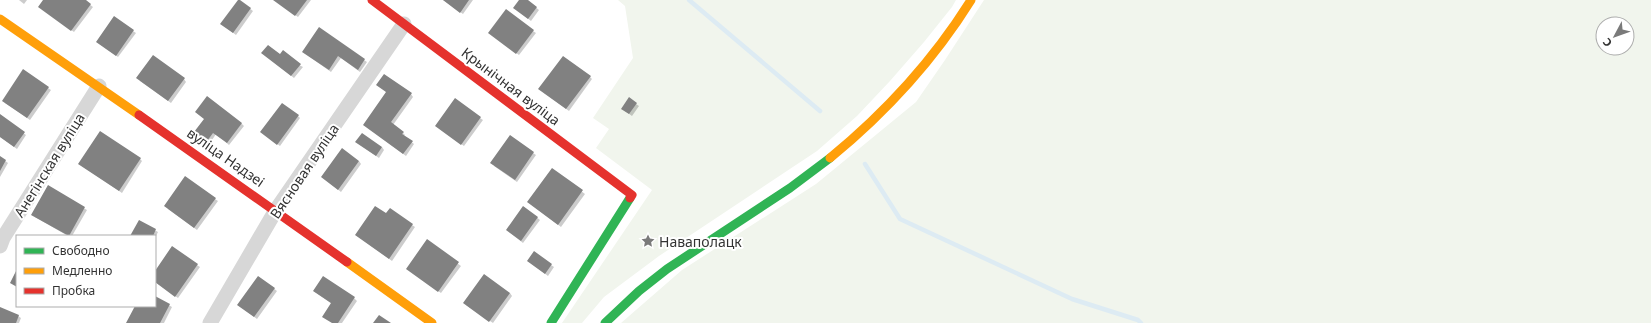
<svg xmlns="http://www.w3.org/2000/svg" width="1651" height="323" viewBox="0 0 1651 323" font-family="'Noto Sans',sans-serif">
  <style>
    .green { fill: #f1f5ed; fill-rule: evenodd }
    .shadow { fill: #0003 }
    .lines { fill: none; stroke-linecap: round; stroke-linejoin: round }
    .stream { stroke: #ddebf3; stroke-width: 4.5 }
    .building { fill: #818181 }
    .street { stroke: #d7d7d7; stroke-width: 15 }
    .fast { stroke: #30b455; stroke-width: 9 }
    .slow { stroke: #ff9f0a; stroke-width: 9 }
    .jam { stroke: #e5322d; stroke-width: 9 }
    .labels { text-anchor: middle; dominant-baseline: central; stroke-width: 4; stroke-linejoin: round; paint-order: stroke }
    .street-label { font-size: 14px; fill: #333; stroke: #fff }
    .poi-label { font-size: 14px; fill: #333; stroke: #fff; text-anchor: start }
  </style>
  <rect width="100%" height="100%" fill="#fff"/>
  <path class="green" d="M618,0H956L952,7L924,42L890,81L857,116L817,151L659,256L604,297L582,323H562L652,190L596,148L609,129L593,118L633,58L625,6Z
    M984,0H1651V323H621L682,270L816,184L916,102L945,60ZM1603,24H1627V48H1603Z"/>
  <path class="shadow" d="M19,0H27L24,4Z
    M44,0H84L93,7L74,32L42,9Z
    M239,0L253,11L236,35L224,26Z
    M274,0H311L298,17Z
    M443,0H473L463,14Z
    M521,0H527L539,10L531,21L517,10Z
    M319,29L367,62L360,72L341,58L331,72L303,52Z
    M133,31L136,33L118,57L100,44Z
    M533,31L536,33L519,55L492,35Z
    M265,55H280L303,67L294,78Z
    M590,77L592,79L569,111L542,91Z
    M184,79L186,82L171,103L140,81Z
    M48,88L51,90L30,120L5,103Z
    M387,93L411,94L413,97L393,125L403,133L405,135L404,136L414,144L406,156L367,127Z
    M636,104L639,106L632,116L625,111Z
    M196,112L241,123L244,126L229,145L216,134L210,143L198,134L205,119Z
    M0,116L26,135L17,149L0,137Z
    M298,116L300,118L280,146L264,134Z
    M480,118L483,120L464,146L439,128Z
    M510,137L536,155L517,182L494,166Z
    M359,144L382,147L384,150L379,158Z
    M0,157L8,163L0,177Z
    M140,159L142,161L122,193L82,166Z
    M359,161L361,164L341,192L322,177Z
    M552,169L585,194L561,227L528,202Z
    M48,187L87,210L72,236H68L35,217Z
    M215,199L218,201L197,230L168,209Z
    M524,207L540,220L523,243L509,232Z
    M139,221L158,232L155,238V236H131Z
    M412,225L415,227L392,261L356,235Z
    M427,241L461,266L441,293L410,271Z
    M534,253L554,267L548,276L528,261Z
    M197,265L200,267L178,298L155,282V273Z
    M259,277L277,291L257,319L241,307Z
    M314,291L354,298L357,301L342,323H332V304Z
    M510,293L512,296L493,323L466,305Z
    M155,297L172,307L164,323H127L136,306H155Z
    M0,308L18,316L21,318L19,323H0Z"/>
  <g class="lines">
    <path class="stream" d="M689,0L820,111
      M865,164L900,219L1072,299L1138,320L1141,323"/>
  </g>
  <path class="building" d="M43,0H86L91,4L71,31L38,7Z
    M238,0H240L251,8L233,33L220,24Z
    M273,0H307L295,16Z
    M443,0H469L460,13Z
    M519,0H528L537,7L528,19L513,8Z
    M506,9L534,30L516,54L488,33Z
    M114,16L134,30L116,56L96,42Z
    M319,27L365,59L358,70L338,56L329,70L302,52Z
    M268,45L280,54L283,50L301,64L291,76L261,53Z
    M153,55L185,78L168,101L136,78Z
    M563,56L591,76L566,109L538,89Z
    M23,69L49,87L27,118L2,101Z
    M384,74L412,93L391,122L404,132L402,134L413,141L403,154L363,125L386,92L376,85Z
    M207,96L242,123L227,143L213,133L207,141L194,132L204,119L195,112Z
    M629,97L637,103L629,114L621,109Z
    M455,98L481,117L461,145L435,126Z
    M282,103L299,115L277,145L260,132Z
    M0,114L25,132L14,147L0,137Z
    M100,131L141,158L119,191L78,164Z
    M362,133L382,147L376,156L355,142Z
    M510,135L534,152L515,180L490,163Z
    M342,148L359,161L338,190L321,177Z
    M0,156L6,160L0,171Z
    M552,168L583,190L558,225L527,202Z
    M185,176L216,198L194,228L164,206Z
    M48,185L85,207L69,236L31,215Z
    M375,206L386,213L390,208L413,224L389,259L355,235Z
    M523,206L538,217L521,241L506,230Z
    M139,220L156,229L153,236H130Z
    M427,239L459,262L438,292L406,269Z
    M172,246L198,264L175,297L155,282V271Z
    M534,251L552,264L545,274L527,261Z
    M17,269V287L10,283Z
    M484,274L510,293L489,322L463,303Z
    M258,276L275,288L254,317L237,305Z
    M323,276L355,297L338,323H332L322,317L331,303L313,291Z
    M155,296L170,304L160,323H126L135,306H155Z
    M0,307L19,315L16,323H0Z
    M379,315L391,323H373Z"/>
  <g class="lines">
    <path class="street" d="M0,246L3,238L99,86
      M210,323L276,210L404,24"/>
    <path class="fast" d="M551,323L630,198
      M605,323L639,291L667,269L790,188L830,158"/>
    <path class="slow" d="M0,19L139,115
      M830,158C886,112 933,61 971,0
      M347,262L432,323"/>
    <path class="jam" d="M372,0L632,195L630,198
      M139,115L347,262"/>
  </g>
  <defs>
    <g id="sight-bare" transform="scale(1.08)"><path d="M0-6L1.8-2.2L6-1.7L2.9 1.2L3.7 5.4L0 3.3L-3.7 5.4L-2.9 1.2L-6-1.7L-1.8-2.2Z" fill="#7a7a7a" stroke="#fff" stroke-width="2.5" paint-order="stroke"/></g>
  </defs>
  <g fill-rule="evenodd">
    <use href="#sight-bare" x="648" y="241"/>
  </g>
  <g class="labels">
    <g class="street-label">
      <text transform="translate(511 86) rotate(37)">Крынічная вуліца</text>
      <text transform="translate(226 157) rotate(35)">вуліца Надзеі</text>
      <text transform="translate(49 165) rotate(-58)">Анегінская вуліца</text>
      <text transform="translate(304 171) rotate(-56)">Вясновая вуліца</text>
    </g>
    <g class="poi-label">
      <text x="659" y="241">Наваполацк</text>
    </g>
  </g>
  <rect x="16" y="235" width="140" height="72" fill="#ffffff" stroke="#adadad"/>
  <rect x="24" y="248" width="20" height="6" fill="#30b455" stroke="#adadad"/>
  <text x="52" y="255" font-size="12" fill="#333333">Свободно</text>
  <rect x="24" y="268" width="20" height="6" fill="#ff9f0a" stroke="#adadad"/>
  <text x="52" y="275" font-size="12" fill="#333333">Медленно</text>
  <rect x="24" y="288" width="20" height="6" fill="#e5322d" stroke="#adadad"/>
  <text x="52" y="295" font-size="12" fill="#333333">Пробка</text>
  <g transform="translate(1615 36) rotate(229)"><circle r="19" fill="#ffffff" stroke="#adadad"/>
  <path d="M0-3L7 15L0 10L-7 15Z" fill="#7a7a7a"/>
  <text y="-6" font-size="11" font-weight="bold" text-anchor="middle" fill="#333333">С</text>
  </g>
</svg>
